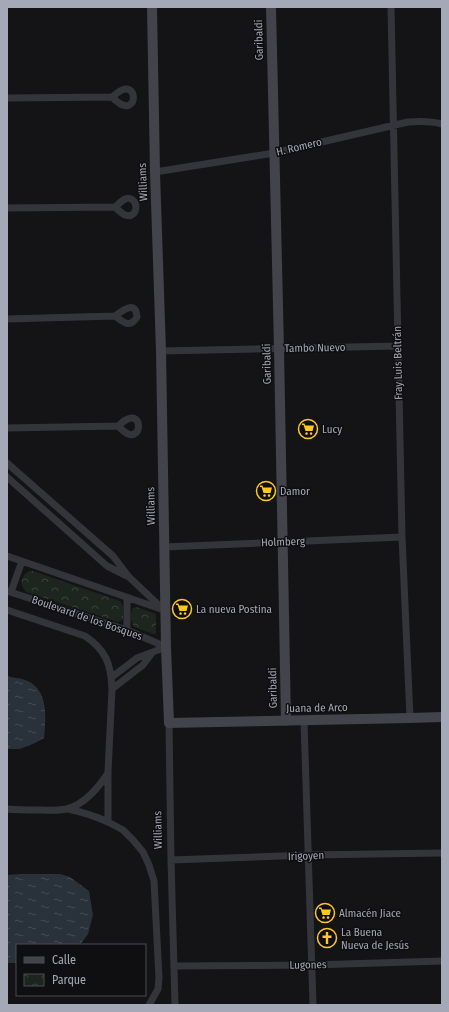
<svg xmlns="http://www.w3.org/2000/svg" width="449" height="1012" viewBox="0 0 449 1012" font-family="'Fira Sans Condensed',sans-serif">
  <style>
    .park { fill: url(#park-crowns) }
    .water { fill: url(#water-ripples) }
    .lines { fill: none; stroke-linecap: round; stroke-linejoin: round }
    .street { stroke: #34353b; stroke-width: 7 }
    .secondary { stroke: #42434b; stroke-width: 10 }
    .labels { text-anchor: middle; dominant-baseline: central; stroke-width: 3; stroke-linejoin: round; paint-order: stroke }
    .street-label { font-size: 11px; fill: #a4a8b7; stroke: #0f0e10 }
    .poi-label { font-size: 11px; fill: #a4a8b7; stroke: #0f0e10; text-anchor: start }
  </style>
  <defs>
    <pattern id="park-crowns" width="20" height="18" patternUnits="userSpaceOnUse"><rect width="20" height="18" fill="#1d251f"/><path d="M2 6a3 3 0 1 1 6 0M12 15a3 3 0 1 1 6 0" fill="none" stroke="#3b423d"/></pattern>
    <pattern id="water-ripples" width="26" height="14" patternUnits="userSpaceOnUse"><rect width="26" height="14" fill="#29313a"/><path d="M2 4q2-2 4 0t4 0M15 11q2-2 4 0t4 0" fill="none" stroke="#454c54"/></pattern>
  </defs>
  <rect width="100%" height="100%" fill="#141315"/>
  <path class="park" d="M29,571H33L120,601L123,606V619L121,621L118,622L26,592C19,584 20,577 29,571Z
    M137,607L156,614V634H153L134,627C131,621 129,614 133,608Z"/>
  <path class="water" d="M7,676C13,678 20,678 25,680C49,688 46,718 44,738L35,743L20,749H7Z
    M21,874H60L70,877L89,891L93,915L88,934L80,945H17V963H7V875Z"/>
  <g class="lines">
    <path class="street" d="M391,7L402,537L410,718
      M7,98L112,97C115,95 119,91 122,90C137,84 137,110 123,105C119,104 115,100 112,97
      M155,172L274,153L408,122C420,121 431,121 442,124
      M7,208L115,207C118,205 121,201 125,199C139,194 140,220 125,215C121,213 118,210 115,207
      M7,319L115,316C123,310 136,300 137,317C130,329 123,322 115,316
      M161,351L398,346
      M7,428L118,426C121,429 124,432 128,434C142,439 142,413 128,419C124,420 121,424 118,426
      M7,463L113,556L129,577L165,611
      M7,477L107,566L127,576
      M164,547L402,537
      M7,556L161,609
      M7,591L127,630L166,647
      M11,592L22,561
      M127,598V630
      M7,610L85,636C106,650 111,664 112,689L108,772V822L123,830L133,840L143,852L149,865L154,881L159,978L158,989L149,1005
      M112,677L137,658L166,647
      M112,689L143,665L152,653
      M304,721L313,1005
      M169,723L171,860L175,1005
      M7,809C18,810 30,810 41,810C50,810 58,811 66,809C83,806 99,787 108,773
      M68,809C82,812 95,816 108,822
      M171,860L308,855L442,853
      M174,966L312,965L442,961"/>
    <path class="secondary" d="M152,7L155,172L161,351L166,647L169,723L410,718L442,717
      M271,7L279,349L286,721"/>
  </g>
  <defs>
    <g id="supermarket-ring" transform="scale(1)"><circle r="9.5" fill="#0f0e10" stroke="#fdc824" stroke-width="1.5"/><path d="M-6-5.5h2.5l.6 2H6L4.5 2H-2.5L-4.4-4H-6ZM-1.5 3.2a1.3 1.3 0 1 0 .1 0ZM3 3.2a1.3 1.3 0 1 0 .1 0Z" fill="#fdc824"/></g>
    <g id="church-ring" transform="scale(1)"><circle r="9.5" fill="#0f0e10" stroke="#fdc824" stroke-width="1.5"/><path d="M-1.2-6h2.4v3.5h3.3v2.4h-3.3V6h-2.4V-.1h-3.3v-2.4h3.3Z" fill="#fdc824"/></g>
  </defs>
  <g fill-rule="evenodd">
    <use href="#supermarket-ring" x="308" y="429"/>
    <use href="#supermarket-ring" x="266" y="491"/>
    <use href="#supermarket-ring" x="182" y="609"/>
    <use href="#supermarket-ring" x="325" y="913"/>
    <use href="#church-ring" x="327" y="938"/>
  </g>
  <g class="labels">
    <g class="street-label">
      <text transform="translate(259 40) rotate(-91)">Garibaldi</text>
      <text transform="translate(299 147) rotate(-13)">H. Romero</text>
      <text transform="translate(143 182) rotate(-92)">Williams</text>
      <text transform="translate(315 348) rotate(-1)">Tambo Nuevo</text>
      <text transform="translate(398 363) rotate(-91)">Fray Luis Beltrán</text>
      <text transform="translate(267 364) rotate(-91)">Garibaldi</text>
      <text transform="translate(151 506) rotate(-91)">Williams</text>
      <text transform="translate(283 542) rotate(-2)">Holmberg</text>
      <text transform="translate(87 618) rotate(19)">Boulevard de los Bosques</text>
      <text transform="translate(273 688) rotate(-91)">Garibaldi</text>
      <text transform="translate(317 708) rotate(-1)">Juana de Arco</text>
      <text transform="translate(158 830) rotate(-91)">Williams</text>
      <text transform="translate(306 856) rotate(-2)">Irigoyen</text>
      <text transform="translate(308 965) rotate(-1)">Lugones</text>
    </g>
    <g class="poi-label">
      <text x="322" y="429">Lucy</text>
      <text x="280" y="491">Damor</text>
      <text x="196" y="609">La nueva Postina</text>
      <text x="339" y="913">Almacén Jiace</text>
      <text x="341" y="932">La Buena<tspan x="341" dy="13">Nueva de Jesús</tspan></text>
    </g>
  </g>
  <rect width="449" height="1012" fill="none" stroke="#a4a8b7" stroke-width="16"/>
  <rect x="16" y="944" width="130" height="52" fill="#0f0e10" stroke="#4b4c53"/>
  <rect x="24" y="957" width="20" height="6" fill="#42434b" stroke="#4b4c53"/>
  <text x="52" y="964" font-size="12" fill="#a4a8b7">Calle</text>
  <rect x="24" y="974" width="20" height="12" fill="url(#park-crowns)" stroke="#4b4c53"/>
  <text x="52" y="984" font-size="12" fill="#a4a8b7">Parque</text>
</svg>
